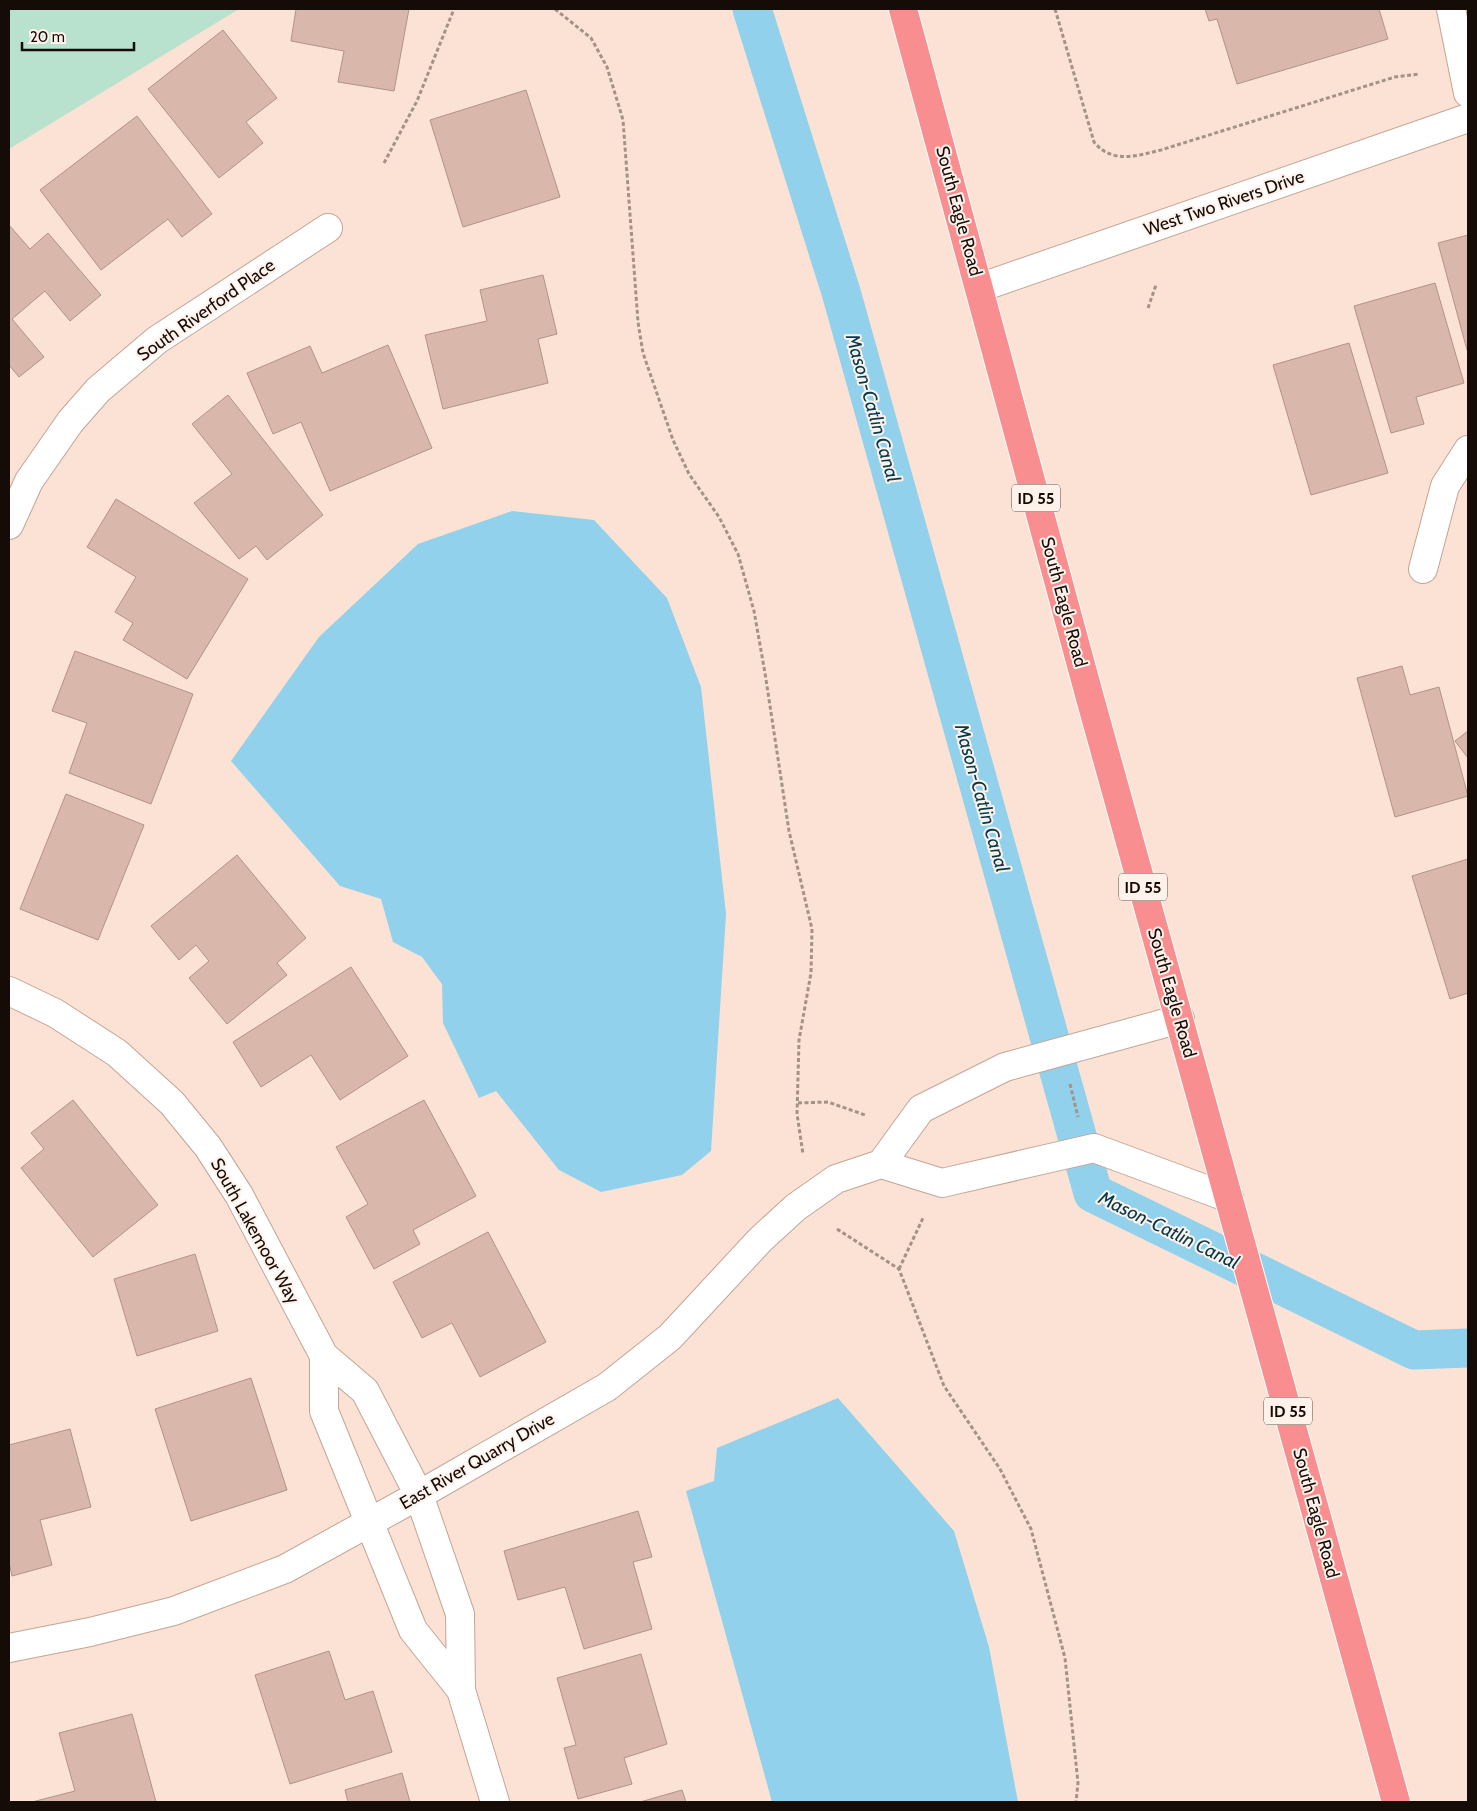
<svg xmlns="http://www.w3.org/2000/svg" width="1477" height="1811" viewBox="0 0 1477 1811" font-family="Cabin,sans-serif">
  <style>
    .green { fill: #b8e2ce }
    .water { fill: #92d1eb }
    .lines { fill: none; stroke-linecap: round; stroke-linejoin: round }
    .canal { stroke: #92d1eb; stroke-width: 39 }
    .building { fill: #d9b8ab; stroke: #b29386 }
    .street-casing { stroke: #c3a595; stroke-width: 30 }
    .highway-casing { stroke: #fff; stroke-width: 30 }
    .path { stroke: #a59287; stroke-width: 3; stroke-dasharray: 4 2.5; stroke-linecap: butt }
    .street { stroke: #fff; stroke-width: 28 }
    .highway { stroke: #f98e90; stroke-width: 28 }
    .labels { text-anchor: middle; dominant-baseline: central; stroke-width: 4; stroke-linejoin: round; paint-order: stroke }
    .shield { fill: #fff2eb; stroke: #5c514b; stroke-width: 1 }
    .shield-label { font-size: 16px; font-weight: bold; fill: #160c07 }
    .street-label { font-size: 18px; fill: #160c07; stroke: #fff2eb }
    .water-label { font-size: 19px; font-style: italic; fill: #013a4d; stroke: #fff2eb }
  </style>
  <rect width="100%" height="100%" fill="#fbe2d4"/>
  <path class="green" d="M9,9H239L9,149Z"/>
  <path class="water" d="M512,511L594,520L667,598L701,687L726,914L711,1151L682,1175L601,1192L559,1170L496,1091L479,1098L443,1023L442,984L422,957L393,942L381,899L340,886L231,761L319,637L418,544Z
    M838,1398L954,1531L989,1647L1018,1802H772L686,1491L714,1481L717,1448Z"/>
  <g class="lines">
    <path class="canal" d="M752,9L841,292L1093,1193L1414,1350L1468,1348"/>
  </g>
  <path class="building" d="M296,9H409L394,91L338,82L344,51L291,41Z
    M1205,9H1379L1388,39L1237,84L1217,19L1209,21Z
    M223,30L277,98L246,122L263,143L219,178L148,89Z
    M526,90L560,197L463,227L430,120Z
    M137,116L212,214L182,237L168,219L101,270L40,190Z
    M9,225L30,249L48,233L101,295L70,321L45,291L12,319L44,357L19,377L9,365Z
    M1468,235V350H1467L1438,243Z
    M543,275L557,334L538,339L548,383L443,409L425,335L487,321L480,290Z
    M1435,283L1464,383L1416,397L1424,424L1391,433L1354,306Z
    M1349,343L1388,473L1311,495L1273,365Z
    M388,345L432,448L330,491L301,422L273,434L247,373L310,346L322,373Z
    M228,395L323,515L267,560L256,546L239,559L194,503L232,474L192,424Z
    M116,499L248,579L187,679L123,640L133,623L115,612L136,577L87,547Z
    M75,651L193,694L151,804L69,773L87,723L52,711Z
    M1402,666L1410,695L1439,687L1468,796L1395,817L1357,678Z
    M1468,731V758L1455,741Z
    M66,794L144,825L98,940L20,909Z
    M237,855L306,938L277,963L287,975L227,1024L189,978L209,961L196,945L179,960L151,926Z
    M1468,859V993L1450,999L1412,876Z
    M351,967L408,1056L340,1100L311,1055L261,1087L233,1042Z
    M73,1100L158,1205L93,1257L21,1168L44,1149L31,1133Z
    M424,1100L476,1196L413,1230L420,1244L374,1269L346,1217L368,1204L336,1147Z
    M488,1232L546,1342L480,1377L452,1323L422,1338L393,1282Z
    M195,1254L218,1331L137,1356L114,1279Z
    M251,1378L287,1490L191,1521L155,1409Z
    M70,1429L91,1507L40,1520L52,1565L12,1576L9,1562V1445Z
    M638,1511L652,1557L633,1562L652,1629L584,1649L565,1587L518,1600L504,1551Z
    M329,1651L345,1700L373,1691L392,1752L290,1784L255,1675Z
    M641,1654L667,1744L624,1758L632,1784L578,1799L564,1748L576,1745L557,1678Z
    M132,1714L156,1802H32L75,1791L59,1733Z
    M402,1773L410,1802H348L345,1790Z
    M682,1790L686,1802H640Z"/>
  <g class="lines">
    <g class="street-casing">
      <path id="street" d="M1451,9L1468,93
        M979,288L1468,118
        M9,525L29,481L70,422L98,390L157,340L328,228
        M1423,569L1445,486L1468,450
        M9,991L55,1013L117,1053L172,1103L208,1147L239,1195L324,1356L365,1391L419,1495L460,1614L461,1690L413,1630L324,1411V1356
        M1180,1019L1005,1067L921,1109L881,1164L942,1183L1094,1148L1229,1198
        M9,1648L90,1632L174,1611L285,1569L419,1495L607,1387L670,1337L760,1240L796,1207L836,1179L881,1164
        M461,1690L495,1802"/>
    </g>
    <g class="highway-casing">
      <path id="highway" d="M903,9L1090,698L1396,1802"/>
    </g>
    <path class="path" d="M555,9L591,38L607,67L623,120L638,322L643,353L673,440L689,474L719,517L738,554L754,611L765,673L789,831L812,929L811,973L799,1040L797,1114L803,1154
      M1055,9L1094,142C1112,164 1136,156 1161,150L1395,77L1419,74
      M384,163L417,101L454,9
      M1148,308L1156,285
      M1070,1084L1078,1117
      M798,1103L828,1102L865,1115
      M837,1229L899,1269L944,1386L1000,1469L1031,1529L1065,1658L1078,1783L1076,1802
      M899,1269L923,1218"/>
    <use href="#street" class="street"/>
    <use href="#highway" class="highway"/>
  </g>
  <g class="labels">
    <g class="shield">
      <rect x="1012" y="484.5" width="48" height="27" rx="4"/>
      <rect x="1119" y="873.5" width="48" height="27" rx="4"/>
      <rect x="1264" y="1397.5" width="48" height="27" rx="4"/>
    </g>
    <g class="shield-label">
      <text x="1036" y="498">ID 55</text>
      <text x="1143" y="887">ID 55</text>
      <text x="1288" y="1411">ID 55</text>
    </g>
    <g class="street-label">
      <text transform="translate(1224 203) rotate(-19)">West Two Rivers Drive</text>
      <text transform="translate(959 211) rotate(75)">South Eagle Road</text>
      <text transform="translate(206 310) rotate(-35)">South Riverford Place</text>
      <text transform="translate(1064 602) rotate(75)">South Eagle Road</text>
      <text transform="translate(1172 993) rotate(74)">South Eagle Road</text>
      <text transform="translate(255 1231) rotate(61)">South Lakemoor Way</text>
      <text transform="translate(477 1461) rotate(-30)">East River Quarry Drive</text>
      <text transform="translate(1316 1513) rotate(75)">South Eagle Road</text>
    </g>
    <g class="water-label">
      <text transform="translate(873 408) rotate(74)">Mason-Catlin Canal</text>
      <text transform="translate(982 798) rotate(74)">Mason-Catlin Canal</text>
      <text transform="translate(1169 1230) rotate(26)">Mason-Catlin Canal</text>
    </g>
  </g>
  <rect width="1477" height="1811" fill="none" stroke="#160c07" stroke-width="20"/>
  <path d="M22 42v8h112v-8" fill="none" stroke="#160c07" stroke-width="2.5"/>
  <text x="30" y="42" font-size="15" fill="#160c07" stroke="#fff2eb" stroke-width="4" paint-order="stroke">20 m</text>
</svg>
